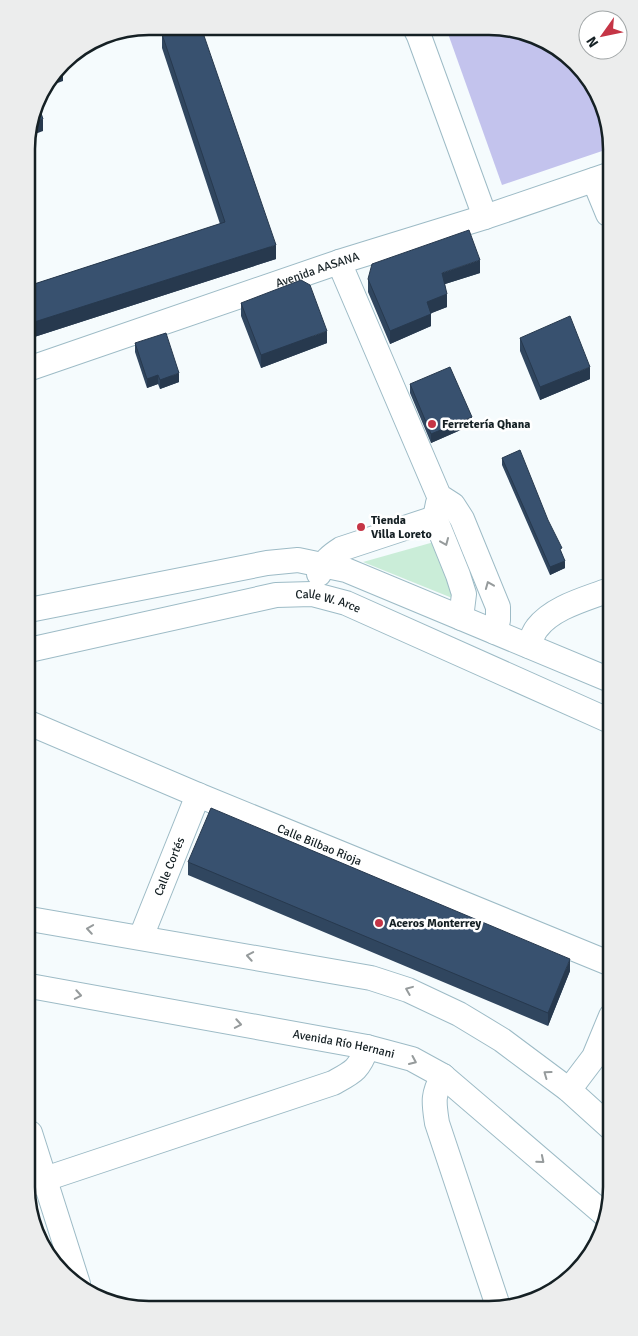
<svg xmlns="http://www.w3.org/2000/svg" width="638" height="1336" viewBox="0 0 638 1336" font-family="Signika,sans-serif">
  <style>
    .green { fill: #caedd8 }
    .water { fill: #c3c3ed }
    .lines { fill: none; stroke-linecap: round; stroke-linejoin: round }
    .minor-casing { stroke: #9dbbc6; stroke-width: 26 }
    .minor { stroke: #fff; stroke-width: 24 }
    .wall { fill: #30465f }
    .shaded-wall { fill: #27394e }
    .building { fill: #38516f; stroke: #27394e }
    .oneway { stroke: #969b9c }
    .poi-dot { fill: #c53546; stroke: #fff; stroke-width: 2 }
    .labels { text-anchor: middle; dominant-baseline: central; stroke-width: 5; stroke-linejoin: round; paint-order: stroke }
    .street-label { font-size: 12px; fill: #152024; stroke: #fff }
    .poi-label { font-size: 12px; font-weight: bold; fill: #152024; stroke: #fff; text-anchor: start }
    .rim { fill: none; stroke: #152024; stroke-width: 2.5 }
  </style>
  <rect width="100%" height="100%" fill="#f5fbfd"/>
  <path class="green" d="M434,542L457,600L363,562Z"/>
  <path class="water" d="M446,28L513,29L570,57L608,117V149L502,185Z"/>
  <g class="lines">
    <g class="minor-casing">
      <g id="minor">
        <path d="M415,28L419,36L485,217"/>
        <path d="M594,180L608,214"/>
        <path d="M339,262L439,496L453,505L462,519L498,607V620L495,632"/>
        <path id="s1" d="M28,369L339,262L485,217L608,175"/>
        <path d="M438,503L435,518L458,575L464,594L461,618"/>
        <path d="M319,574C324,561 330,556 341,549L435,518"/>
        <path d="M29,610L267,563L298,560L346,570L610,680"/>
        <path d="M529,646C531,640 533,633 537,628C553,607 586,599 609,590"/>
        <path id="s2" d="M29,650L276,595L312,594L346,603L610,721"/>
        <path id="s3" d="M29,723L198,795L611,964"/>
        <path d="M30,919L371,978L408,990L459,1014L502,1040L569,1090L611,1128"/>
        <path id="s4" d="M141,937L198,795"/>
        <path id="s5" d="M30,986L367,1047L412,1059L443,1076L604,1214"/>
        <path d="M443,1076C432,1095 434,1103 437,1123L498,1306"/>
        <path d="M569,1090L594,1057L611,1016"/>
        <path d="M30,1133L78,1284"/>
        <path d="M30,1184L333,1083C353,1072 359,1070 367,1047"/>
      </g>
    </g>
    <use href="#minor" class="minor"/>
  </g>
  <path class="wall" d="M162,34L276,259L28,339V286L220,224L162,48Z
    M480,273L445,284L447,307L431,313V326L390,344L368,292V279Z
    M241,303L327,343L261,368L241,316Z
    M520,338L590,379L540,400L520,351Z
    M135,343L179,382L160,389L158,384L147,388L135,352Z
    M410,384L472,425L431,443L410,393Z
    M502,458L562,554L565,568L550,575L502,465Z
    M188,862L570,971L548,1026L188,875Z"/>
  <path class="shaded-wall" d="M63,68V81L44,88L57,70Z
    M43,119V131L27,137V133L30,123Z
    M276,245V259L28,339V324Z
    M480,260V273L442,285V273Z
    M447,294V307L427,315V302Z
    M431,314V326L390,344V331Z
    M327,331V343L261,368V355Z
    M590,367V379L540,400V387Z
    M179,373V382L160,389V380Z
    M158,375V384L147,388V379Z
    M472,417V425L431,443V434Z
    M565,561V568L550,575V567Z
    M570,959V971L548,1026V1013Z"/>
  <path class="building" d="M181,26L201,27L276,245L28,324V286L225,222L162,34Z
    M62,64L63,68L57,70Z
    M37,101L43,119L30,123Z
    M469,230L480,260L442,273L447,294L427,302L431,314L390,331L368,279L372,264Z
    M301,280L310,285L327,331L261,355L241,303Z
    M570,316L590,367L540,387L520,338Z
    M166,333L179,373L160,380L158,375L147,379L135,343Z
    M450,367L472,417L431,434L410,384Z
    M520,450L548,520L562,548L560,549L565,561L550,567L502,458Z
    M211,808L570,959L548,1013L188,862Z"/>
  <defs><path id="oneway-chevron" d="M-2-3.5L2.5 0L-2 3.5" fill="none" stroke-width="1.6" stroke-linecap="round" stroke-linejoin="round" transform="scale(1.25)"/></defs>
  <g class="oneway">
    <use href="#oneway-chevron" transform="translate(445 542) rotate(67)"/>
    <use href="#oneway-chevron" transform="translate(489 585) rotate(-112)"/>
    <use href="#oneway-chevron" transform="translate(90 929) rotate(-171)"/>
    <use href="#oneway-chevron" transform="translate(250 956) rotate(-170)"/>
    <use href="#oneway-chevron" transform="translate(409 990) rotate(-158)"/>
    <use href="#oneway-chevron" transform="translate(78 995) rotate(10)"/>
    <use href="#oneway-chevron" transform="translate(238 1024) rotate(10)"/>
    <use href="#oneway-chevron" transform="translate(413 1061) rotate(24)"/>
    <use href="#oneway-chevron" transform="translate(547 1074) rotate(-144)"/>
    <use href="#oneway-chevron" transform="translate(541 1160) rotate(40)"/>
  </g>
  <g class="poi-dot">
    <circle cx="432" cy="424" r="5"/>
    <circle cx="361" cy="527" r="5"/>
    <circle cx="379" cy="923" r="5"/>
  </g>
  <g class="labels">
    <g class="street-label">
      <text stroke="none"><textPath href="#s1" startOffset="306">Avenida AASANA</textPath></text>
      <text stroke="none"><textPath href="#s2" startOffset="306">Calle W. Arce</textPath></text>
      <text stroke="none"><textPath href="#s3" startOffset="315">Calle Bilbao Rioja</textPath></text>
      <text stroke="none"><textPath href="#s4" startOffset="76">Calle Cortés</textPath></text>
      <text stroke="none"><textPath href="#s5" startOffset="319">Avenida Río Hernani</textPath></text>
    </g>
    <g class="poi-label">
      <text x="442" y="424">Ferretería Qhana</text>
      <text x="371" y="520">Tienda<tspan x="371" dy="14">Villa Loreto</tspan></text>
      <text x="389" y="923">Aceros Monterrey</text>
    </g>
  </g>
  <path d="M0 0H638V1336H0ZM149 35H489A114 114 0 0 1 603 149V1187A114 114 0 0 1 489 1301H149A114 114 0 0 1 35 1187V149A114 114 0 0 1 149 35Z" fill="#eceded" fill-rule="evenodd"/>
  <path class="rim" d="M149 35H489A114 114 0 0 1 603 149V1187A114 114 0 0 1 489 1301H149A114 114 0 0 1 35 1187V149A114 114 0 0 1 149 35Z"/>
  <g transform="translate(603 35) rotate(237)"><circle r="24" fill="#ffffff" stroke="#a1a6a7"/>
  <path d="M0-4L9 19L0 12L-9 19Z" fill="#c53546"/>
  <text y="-8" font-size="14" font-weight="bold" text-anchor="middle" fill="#152024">N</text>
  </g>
</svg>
